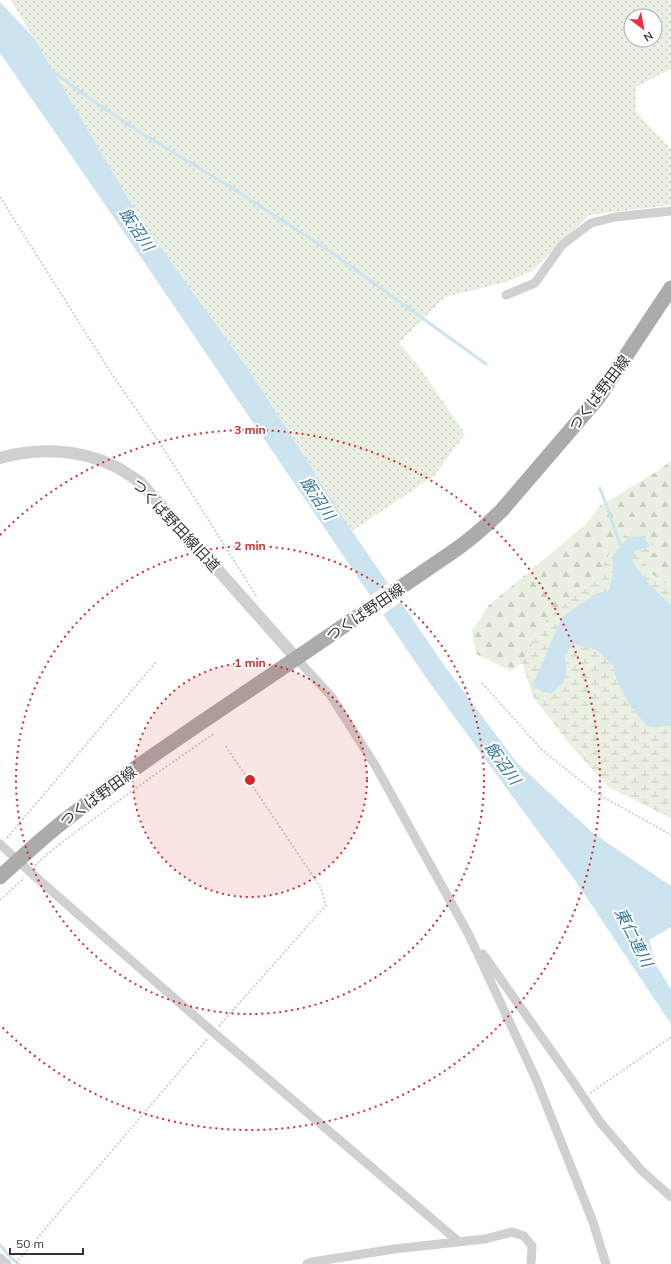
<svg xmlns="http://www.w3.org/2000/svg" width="671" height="1264" viewBox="0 0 671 1264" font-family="Mulish,'Noto Sans JP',sans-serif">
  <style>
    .grass { fill: url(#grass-dots); fill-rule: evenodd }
    .forest { fill: url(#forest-firs) }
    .wetland { fill: url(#wetland-marsh) }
    .water { fill: #cce3f0 }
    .pier { fill: #fff }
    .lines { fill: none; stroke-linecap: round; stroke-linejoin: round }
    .stream { stroke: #cce3f0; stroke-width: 3 }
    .path { stroke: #d0d0d0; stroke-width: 2; stroke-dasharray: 2 2; stroke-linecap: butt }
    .minor { stroke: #d0d0d0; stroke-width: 9 }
    .tertiary { stroke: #d0d0d0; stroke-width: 12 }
    .primary { stroke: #ababab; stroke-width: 15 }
    .primary-bridge { stroke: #ababab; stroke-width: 15 }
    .ring { fill: none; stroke: #d62828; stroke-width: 2; stroke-dasharray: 2 4 }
    .labels { text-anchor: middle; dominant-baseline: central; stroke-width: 4; stroke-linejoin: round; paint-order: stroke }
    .street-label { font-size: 15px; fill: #333; stroke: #fff }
    .water-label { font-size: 16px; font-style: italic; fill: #387a9d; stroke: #fff }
    .centre { fill: #d62828; stroke: #fff; stroke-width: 2 }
    .ring-label { font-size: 12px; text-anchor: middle; font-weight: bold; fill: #d62828; stroke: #fff; stroke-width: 4; stroke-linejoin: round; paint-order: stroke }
  </style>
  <defs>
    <pattern id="grass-dots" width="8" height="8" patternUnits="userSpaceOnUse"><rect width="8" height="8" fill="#e9f0e1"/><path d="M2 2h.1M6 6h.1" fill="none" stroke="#c8cec2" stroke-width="1.8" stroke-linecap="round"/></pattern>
    <pattern id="forest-firs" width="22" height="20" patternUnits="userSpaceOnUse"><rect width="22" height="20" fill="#e9f0e1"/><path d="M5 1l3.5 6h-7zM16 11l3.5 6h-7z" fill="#c8cec2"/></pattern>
    <pattern id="wetland-marsh" width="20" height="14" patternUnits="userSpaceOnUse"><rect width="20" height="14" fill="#e9f0e1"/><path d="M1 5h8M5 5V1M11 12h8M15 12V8" fill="none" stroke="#c8cec2"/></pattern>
  </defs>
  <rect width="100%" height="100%" fill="#fff"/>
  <path class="grass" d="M11,0H671V69L636,87V112L671,149V205L589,215L532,271L506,282L445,297L399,343L418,365L465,434L434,476L352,531L251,373L141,220ZM631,16H655V40H631Z"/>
  <path class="forest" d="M671,461V587L651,574L643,558L659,550L611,551L597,576L545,621L522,663L511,671L476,654L472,631L489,605L586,524L600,506L656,472Z"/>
  <path class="wetland" d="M628,531L642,533L659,550L643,559L651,574L671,587V605L649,584L633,562V551L650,546L613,555V574L609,590L595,594L532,686L567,671L565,656L573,644L597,650L613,666L616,679L629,704L646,726H671V818L608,787L568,742L533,697L522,663L545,621L597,576L611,551Z"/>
  <path class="water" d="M0,2L33,37L141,220L251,373L352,531L446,668L517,763L593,833L671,886V927L649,940L656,965L671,989V1024L575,880L537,830L429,682L104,203L0,53Z
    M643,536L650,546L634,551L633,562L649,584L671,605V726H646L629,704L616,679L613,666L597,650L573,644L565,656C568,679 568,679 551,694L532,687L562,617L595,594L609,590L613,574V555L629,537Z"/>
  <path class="pier" d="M389,582L402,601L381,616L369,597Z"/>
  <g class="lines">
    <path class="stream" d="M52,71L89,98L138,131L229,186L328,250L486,364
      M600,488L622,549
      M0,1245L11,1258L19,1264"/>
    <path class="path" d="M0,197L113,376L161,445L257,597
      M482,683L543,751L596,793L671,835
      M7,838L156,662
      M35,866C53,847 76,832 98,816C136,788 175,760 215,733
      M0,900L24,878
      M219,1026L326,905L321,888L225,745
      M590,1093L671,1037
      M16,1263L208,1038"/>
    <path class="minor" d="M506,295L535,283L562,245L591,223L615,217L671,211
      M296,658L331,696L375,765L469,935L536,1079L593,1222L606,1264
      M0,844L30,872L213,1032L459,1242
      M483,954L574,1083L600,1122L641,1170L671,1197
      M0,1258L7,1264
      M307,1264L312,1262L394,1249L485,1239L512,1232L524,1236L532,1246L531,1264"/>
    <path class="tertiary" d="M0,458C36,447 80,449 114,466C123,470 132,477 140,482L296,658"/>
    <path class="primary" d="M279,670L448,555C468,542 485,527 502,510L598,398L671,288"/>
    <path class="primary-bridge" d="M0,877C21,858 42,838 64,821C133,767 207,719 279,670"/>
  </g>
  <circle cx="250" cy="780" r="117" fill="#d62828" fill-opacity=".12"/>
  <g class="ring">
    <circle cx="250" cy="780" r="117"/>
    <circle cx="250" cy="780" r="234"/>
    <path d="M0 535A350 350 0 1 1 0 1025"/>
  </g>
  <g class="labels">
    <g class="street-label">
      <text transform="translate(599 393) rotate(-53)">つくば野田線</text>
      <text transform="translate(176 525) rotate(47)">つくば野田線旧道</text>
      <text transform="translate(365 612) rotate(-34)">つくば野田線</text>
      <text transform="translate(98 796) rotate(-36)">つくば野田線</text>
    </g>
    <g class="water-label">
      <text transform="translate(137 229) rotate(56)">飯沼川</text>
      <text transform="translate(318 498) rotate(56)">飯沼川</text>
      <text transform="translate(503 763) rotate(54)">飯沼川</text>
      <text transform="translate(634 937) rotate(63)">東仁連川</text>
    </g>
  </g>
  <circle cx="250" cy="780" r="6" class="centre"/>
  <g class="ring-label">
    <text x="250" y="434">3 min</text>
    <text x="250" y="550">2 min</text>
    <text x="250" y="667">1 min</text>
  </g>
  <g transform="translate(643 28) rotate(148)"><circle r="19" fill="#ffffff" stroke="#adadad"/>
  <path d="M0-3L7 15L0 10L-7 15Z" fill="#f32b41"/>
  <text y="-6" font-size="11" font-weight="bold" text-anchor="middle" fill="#333333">N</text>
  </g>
  <path d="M10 1248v6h73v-6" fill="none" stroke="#333333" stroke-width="2"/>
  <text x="16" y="1248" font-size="12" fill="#333333" stroke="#ffffff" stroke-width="3" paint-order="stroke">50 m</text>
</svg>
